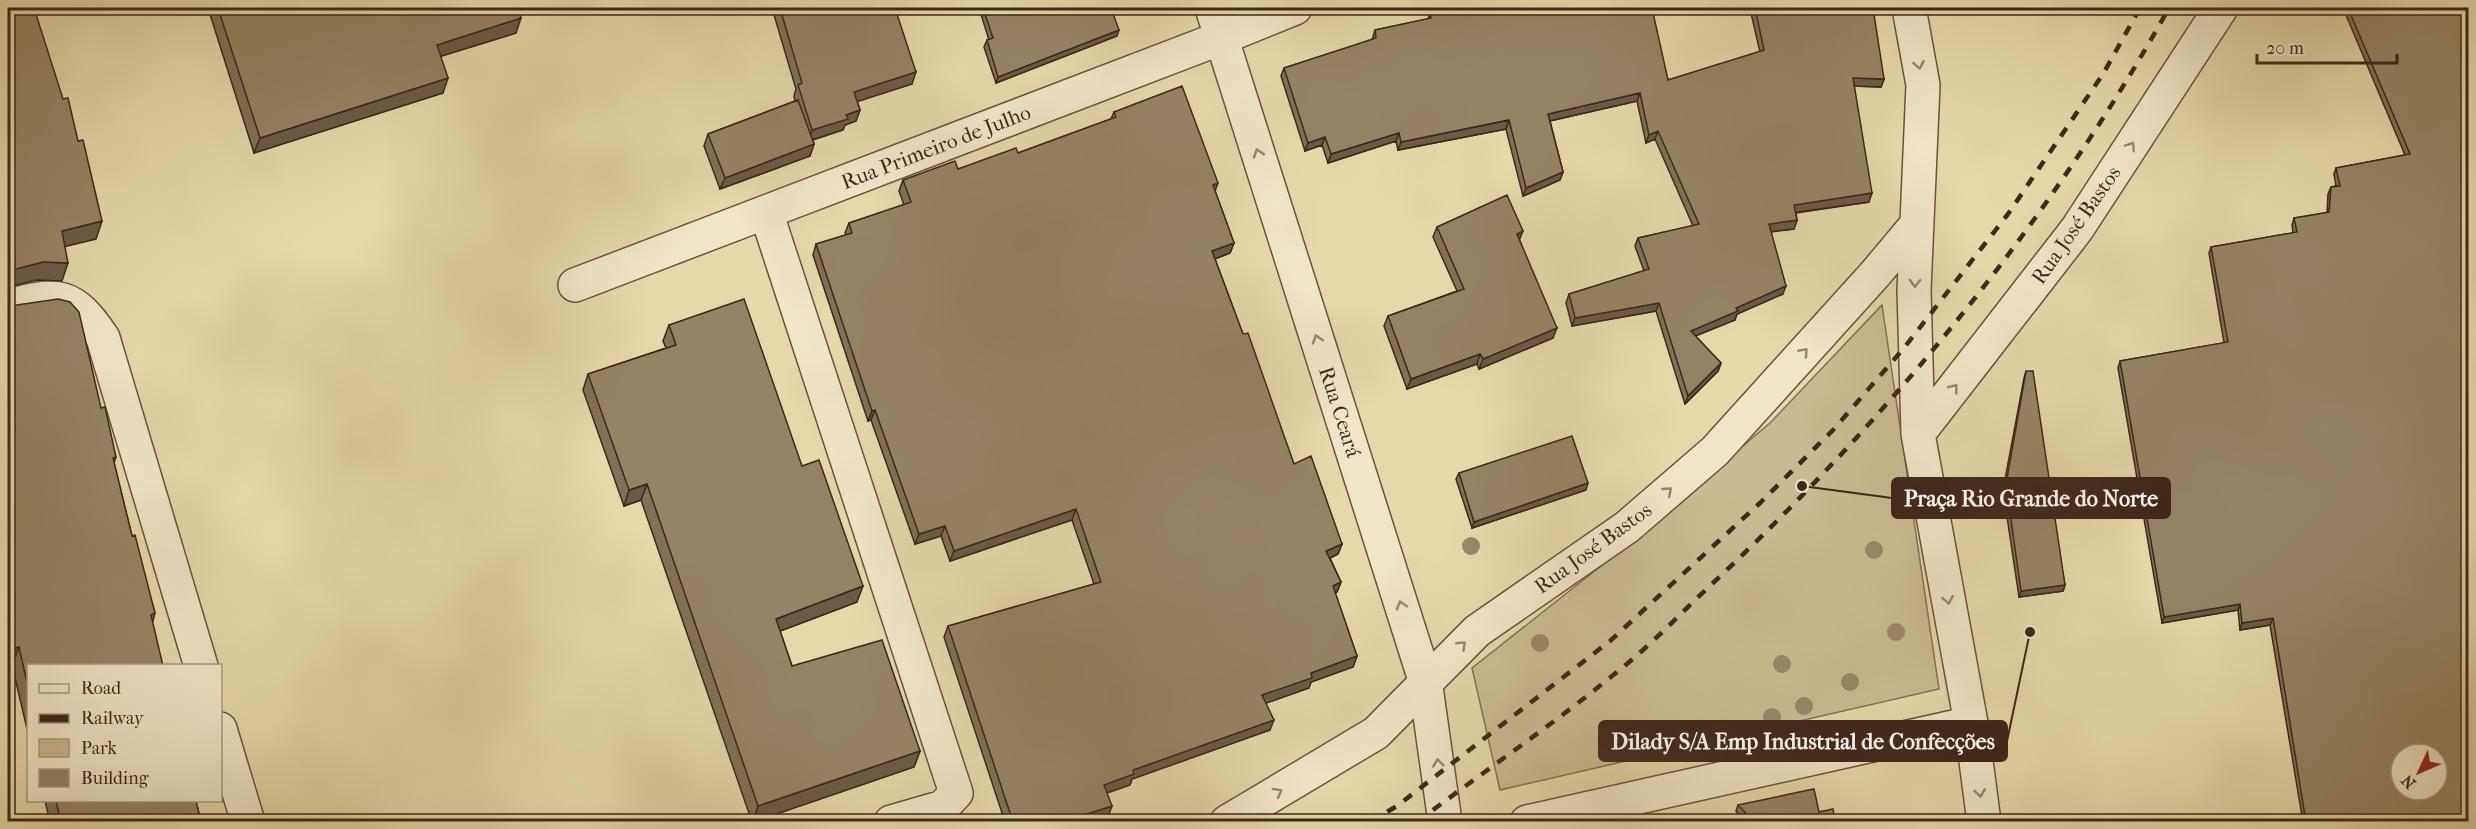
<svg xmlns="http://www.w3.org/2000/svg" width="2476" height="829" viewBox="0 0 2476 829" font-family="'IM FELL French Canon',serif">
  <style>
    .green { fill: #caba91; stroke: #847056; stroke-width: 1.5 }
    .lines { fill: none; stroke-linecap: round; stroke-linejoin: round }
    .minor-casing { stroke: #69533e; stroke-width: 36 }
    .minor { stroke: #efe6c7; stroke-width: 33 }
    .rail { stroke: #3f271a; stroke-width: 4.5; stroke-dasharray: 10 10; stroke-linecap: butt }
    .tree { fill: #9a8768 }
    .wall { fill: #817156; stroke: #3f271a; stroke-width: 1.5 }
    .shaded-wall { fill: #695c46; stroke: #3f271a; stroke-width: 1.5 }
    .building { fill: #968364; stroke: #3f271a; stroke-width: 1.5; fill-rule: evenodd }
    .oneway { stroke: #978670 }
    .labels { text-anchor: middle; dominant-baseline: central; stroke-width: 4.5; stroke-linejoin: round; paint-order: stroke }
    .street-label { font-size: 21px; fill: #3f271a; stroke: #efe6c7 }
    .leader { fill: none; stroke: #3f271a; stroke-width: 2 }
    .callout-dot { fill: #3f271a; stroke: #efe6c7; stroke-width: 2 }
    .callout { fill: #3f271a; stroke: #3f271a; stroke-width: 2 }
    .callout-label { font-size: 22px; text-anchor: middle; font-weight: bold; fill: #fff }
  </style>
  <rect width="100%" height="100%" fill="#e6d8a9"/>
  <filter id="stains"><feTurbulence type="fractalNoise" baseFrequency=".00333" numOctaves="4"/><feColorMatrix values="0 0 0 0 .2 0 0 0 0 .09 0 0 0 0 .02 0 0 0 .5 -.17"/></filter>
  <radialGradient id="worn" r=".72"><stop offset=".6" stop-color="#630" stop-opacity="0"/><stop offset="1" stop-color="#630" stop-opacity=".3"/></radialGradient>
  <path class="green" d="M1882,305L1939,689L1500,790L1472,668L1620,551L1771,422Z"/>
  <g class="lines">
    <g class="minor-casing">
      <path id="minor" d="M1212,8L1425,680L1445,822
        M1909,8L1923,85L1914,290L1918,434L1971,723L1984,822
        M766,212L956,793L943,807L891,822
        M575,285L1221,38L1295,8
        M8,306C58,292 73,293 103,338L201,666
        M1918,434L2077,229L2221,8
        M220,729L248,822
        M1227,822L1376,733L1477,631L1627,527L1715,451L1876,273L1917,224
        M1527,822L1971,723"/>
    </g>
    <use href="#minor" class="minor"/>
    <path class="rail" d="M1370,822L1397,806L1610,641L1760,503L1834,429L1904,348L2008,214L2103,74L2140,8
      M1417,822C1487,769 1561,719 1628,663C1658,638 1685,609 1714,582C1892,415 2050,221 2169,8"/>
  </g>
  <g class="tree">
    <circle cx="1471" cy="546" r="9"/>
    <circle cx="1874" cy="550" r="9"/>
    <circle cx="1896" cy="632" r="9"/>
    <circle cx="1540" cy="643" r="9"/>
    <circle cx="1782" cy="664" r="9"/>
    <circle cx="1850" cy="682" r="9"/>
    <circle cx="1804" cy="706" r="9"/>
    <circle cx="1772" cy="717" r="9"/>
  </g>
  <path class="wall" d="M208,8H518L516,33L441,56L443,93L254,153Z
    M772,8H895L912,84L857,101L860,110L856,121L845,125L843,130L813,140L814,144L810,156L720,189L704,146L708,134L795,101L794,96L796,89Z
    M979,8H1111L1117,36L996,83L984,47L987,40H989Z
    M1445,8H1648L1668,80L1760,52L1751,13L1753,8H1855L1884,79L1881,87L1854,86L1869,202L1796,213L1797,220L1794,229L1771,232L1783,294L1737,314L1735,320L1695,336L1721,363L1718,371L1685,404L1656,311L1572,326L1566,303L1569,294L1644,271L1635,246L1638,238L1693,226L1655,139L1646,143L1637,101L1550,121L1563,172L1560,180L1523,196L1506,129L1398,150L1396,141L1328,163L1322,145L1305,151L1281,76L1284,68L1372,40L1375,30L1428,19L1430,14L1445,10Z
    M2343,8H2469V822H2303L2270,625L2240,630L2238,610L2162,623L2118,368L2120,361L2224,343L2209,253L2211,247L2293,233L2292,225L2294,218L2327,213L2328,194L2331,187L2336,186L2334,174L2336,168L2405,155Z
    M1114,112L1215,191L1234,243L1230,253L1215,259L1243,334L1294,464L1342,544L1338,554L1330,558L1341,582L1337,592L1335,593L1357,656L1353,667L1311,682L1309,688L1266,703L1270,730L1132,779L1130,785L1107,793L1108,817L1092,822H1005L944,637L948,626L1094,584L1072,520L950,561L941,536L915,544L871,420L868,421L813,255L816,244L846,235L845,233L849,223L904,205L899,191L903,180L958,169L1018,153L1111,119Z
    M1437,227L1520,241L1553,338L1479,369L1477,364L1407,389L1384,326L1388,316L1457,291L1433,237Z
    M8,304L101,408L116,457L114,463L132,536L155,613L153,621L28,666V733L12,665L9,666L8,660Z
    M669,325L802,466L857,602L780,631L792,666L920,751L914,767L752,822L641,500L624,506L583,390L588,374L666,348L663,341Z
    M2026,371L2065,585L2063,591L2019,597L2003,490L2024,378Z
    M1459,473L1586,490L1472,528L1456,479Z
    M45,801H196L201,822H50Z
    M1738,805L1819,812L1835,822H1745L1736,811Z"/>
  <path class="shaded-wall" d="M1963,8H2012L1960,14Z
    M521,18L516,33L432,59L437,45Z
    M1119,30L1117,36L996,83L998,77Z
    M916,72L912,84L850,104L854,92Z
    M448,78L443,93L254,153L260,138Z
    M1853,78L1884,79L1881,87L1850,86Z
    M1640,93L1637,101L1545,122L1548,114Z
    M860,110L856,121L845,125L843,130L808,141L812,130L846,115Z
    M1509,120L1506,129L1398,150L1401,142Z
    M1658,131L1655,139L1646,143L1649,135Z
    M1399,133L1396,141L1328,163L1331,154Z
    M1325,137L1322,145L1305,151L1308,143Z
    M814,144L810,156L720,189L725,178Z
    M1563,172L1560,180L1523,196L1526,188Z
    M1218,183L1214,194L1213,185Z
    M1872,193L1869,202L1791,213L1794,205Z
    M1797,220L1794,229L1766,232L1769,224Z
    M102,221L96,239L55,249L62,231Z
    M1523,231L1519,241L1517,234Z
    M1234,243L1230,253L1209,261L1212,251Z
    M43,262L68,263L62,281L36,280L8,287V271Z
    M1786,286L1783,294L1737,314L1735,320L1688,339L1691,331L1736,308Z
    M1659,303L1656,311L1572,326L1575,318Z
    M1557,328L1553,338L1479,369L1483,359Z
    M1480,354L1477,364L1407,389L1411,379Z
    M1721,363L1718,371L1685,404L1688,396Z
    M875,410L871,420L868,421L872,411Z
    M1588,483L1586,490L1472,528L1474,522Z
    M647,484L641,500L624,506L629,490Z
    M1076,509L1072,520L950,561L954,551Z
    M945,526L941,536L915,544L919,534Z
    M1342,544L1338,554L1323,562L1326,551Z
    M1341,582L1337,592L1329,596L1333,586Z
    M2065,585L2063,591L2019,597L2021,591Z
    M863,586L857,602L770,635L776,619Z
    M2240,604L2238,610L2162,623L2164,617Z
    M2273,618L2270,625L2240,630L2242,623Z
    M19,647L12,665L9,666L15,648Z
    M1357,656L1353,667L1311,682L1309,688L1258,706L1262,695L1311,673Z
    M1274,720L1270,730L1132,779L1130,785L1100,795L1104,785L1133,770Z
    M920,751L914,767L753,822L758,806Z
    M1112,806L1108,817L1092,822H1061Z"/>
  <path class="building" d="M8,8H34L63,99L68,98L78,141L83,140L102,221L62,231L68,263L43,262L8,271Z
    M218,8H518L521,18L437,45L448,78L260,138Z
    M780,8H895L916,72L854,92L860,110L846,115L848,119L812,130L798,85L802,83Z
    M983,8H1111L1119,30L998,77L987,40L993,38Z
    M1449,8H1648V10L1652,8L1668,80L1764,50L1755,8H1855V9L1863,8H1873L1884,79L1853,78L1872,193L1794,205L1797,220L1769,224L1786,286L1736,308L1738,311L1691,331L1721,363L1688,396L1659,303L1575,318L1569,294L1649,269L1638,238L1699,224L1658,131L1649,135L1640,93L1548,114L1563,172L1526,188L1509,120L1401,142L1399,133L1331,154L1325,137L1308,143L1284,68L1376,38L1375,30L1431,18L1430,14L1450,8Z
    M2348,8H2469V822H2306L2273,618L2242,623L2240,604L2164,617L2120,361L2228,342L2211,247L2297,232L2294,218L2329,212L2331,187L2340,186L2336,168L2410,154ZM2401,754H2437V790H2401Z
    M1182,86L1218,183L1213,185L1234,243L1212,251L1243,334L1248,333L1294,464L1311,456L1342,544L1326,551L1341,582L1333,586L1357,656L1311,673L1312,678L1262,695L1274,720L1133,770L1134,774L1104,785L1112,806L1061,822H1013L948,626L1101,582L1076,509L954,551L945,526L919,534L875,410L872,411L816,244L852,233L849,223L911,202L903,180L955,161L958,169L1016,148L1018,153L1116,117L1114,112Z
    M798,100L814,144L725,178L708,134Z
    M1507,195L1523,231L1517,234L1557,328L1483,359L1480,354L1411,379L1388,316L1464,289L1437,227Z
    M58,299L70,302L79,312L101,408L105,407L116,457L113,458L132,536L135,535L155,613L151,615L163,666H28V687L19,647L15,648L8,611V304L10,306Z
    M744,299L802,466L819,460L863,586L776,619L792,666L882,640L920,751L758,806L647,484L629,490L588,374L676,345L669,325Z
    M2026,371H2033L2065,585L2021,591L2006,484Z
    M1572,436L1588,483L1474,522L1459,473Z
    M1814,789L1819,812L1833,809L1835,822H1754L1738,805Z
    M56,801H196L201,822H61Z"/>
  <defs><path id="oneway-chevron" d="M-2-3.5L2.5 0L-2 3.5" fill="none" stroke-width="1.6" stroke-linecap="round" stroke-linejoin="round" transform="scale(1.5)"/></defs>
  <g class="oneway">
    <use href="#oneway-chevron" transform="translate(1919 65) rotate(80)"/>
    <use href="#oneway-chevron" transform="translate(2131 146) rotate(-57)"/>
    <use href="#oneway-chevron" transform="translate(1258 153) rotate(-108)"/>
    <use href="#oneway-chevron" transform="translate(1915 283) rotate(91)"/>
    <use href="#oneway-chevron" transform="translate(1317 339) rotate(-108)"/>
    <use href="#oneway-chevron" transform="translate(1804 352) rotate(-48)"/>
    <use href="#oneway-chevron" transform="translate(1954 388) rotate(-52)"/>
    <use href="#oneway-chevron" transform="translate(1668 491) rotate(-41)"/>
    <use href="#oneway-chevron" transform="translate(1948 600) rotate(80)"/>
    <use href="#oneway-chevron" transform="translate(1401 605) rotate(-108)"/>
    <use href="#oneway-chevron" transform="translate(1462 645) rotate(-44)"/>
    <use href="#oneway-chevron" transform="translate(1438 763) rotate(-96)"/>
    <use href="#oneway-chevron" transform="translate(1278 792) rotate(-30)"/>
    <use href="#oneway-chevron" transform="translate(1980 793) rotate(82)"/>
  </g>
  <g class="labels">
    <g class="street-label">
      <text transform="translate(936 147) rotate(-21)">Rua Primeiro de Julho</text>
      <text transform="translate(2076 225) rotate(-55)">Rua José Bastos</text>
      <text transform="translate(1340 412) rotate(72)">Rua Ceará</text>
      <text transform="translate(1593 548) rotate(-36)">Rua José Bastos</text>
    </g>
  </g>
  <path class="leader" d="M1802 486L1892 498M2030 632L2007 741"/>
  <g class="callout-dot">
    <circle cx="1802" cy="486" r="6"/>
    <circle cx="2030" cy="632" r="6"/>
  </g>
  <g class="callout">
    <rect x="1892" y="478" width="278" height="40" rx="6"/>
    <rect x="1599" y="721" width="408" height="40" rx="6"/>
  </g>
  <g class="callout-label">
    <text x="2031" y="506">Praça Rio Grande do Norte</text>
    <text x="1803" y="749">Dilady S/A Emp Industrial de Confecções</text>
  </g>
  <rect width="2476" height="829" fill="none" stroke="#e6d8a9" stroke-width="30"/>
  <rect x="9" y="9" width="2458" height="811" fill="none" stroke="#3f271a" stroke-width="3"/>
  <rect x="15" y="15" width="2446" height="799" fill="none" stroke="#3f271a" stroke-width="1.5"/>
  <rect x="27" y="664" width="195" height="138" fill="#efe6c7" stroke="#a99a82" stroke-width="1.5"/>
  <rect x="39" y="684" width="30" height="9" fill="#efe6c7" stroke="#a99a82" stroke-width="1.5"/>
  <text x="81" y="694" font-size="18" fill="#3f271a">Road</text>
  <rect x="39" y="714" width="30" height="9" fill="#3f271a" stroke="#a99a82" stroke-width="1.5"/>
  <text x="81" y="724" font-size="18" fill="#3f271a">Railway</text>
  <rect x="39" y="739" width="30" height="18" fill="#caba91" stroke="#a99a82" stroke-width="1.5"/>
  <text x="81" y="754" font-size="18" fill="#3f271a">Park</text>
  <rect x="39" y="769" width="30" height="18" fill="#968364" stroke="#a99a82" stroke-width="1.5"/>
  <text x="81" y="784" font-size="18" fill="#3f271a">Building</text>
  <g transform="translate(2419 772) rotate(226)"><circle r="28" fill="#efe6c7" stroke="#a99a82" stroke-width="1.5"/>
  <path d="M0-4.5L10 22L0 15L-10 22Z" fill="#8f2418"/>
  <text y="-9" font-size="16" font-weight="bold" text-anchor="middle" fill="#3f271a">N</text>
  </g>
  <path d="M2257 54v9h140v-9" fill="none" stroke="#3f271a" stroke-width="3"/>
  <text x="2266" y="54" font-size="18" fill="#3f271a" stroke="#efe6c7" stroke-width="4.5" paint-order="stroke">20 m</text>
  <rect width="100%" height="100%" filter="url(#stains)"/>
  <rect width="100%" height="100%" fill="url(#worn)"/>
</svg>
